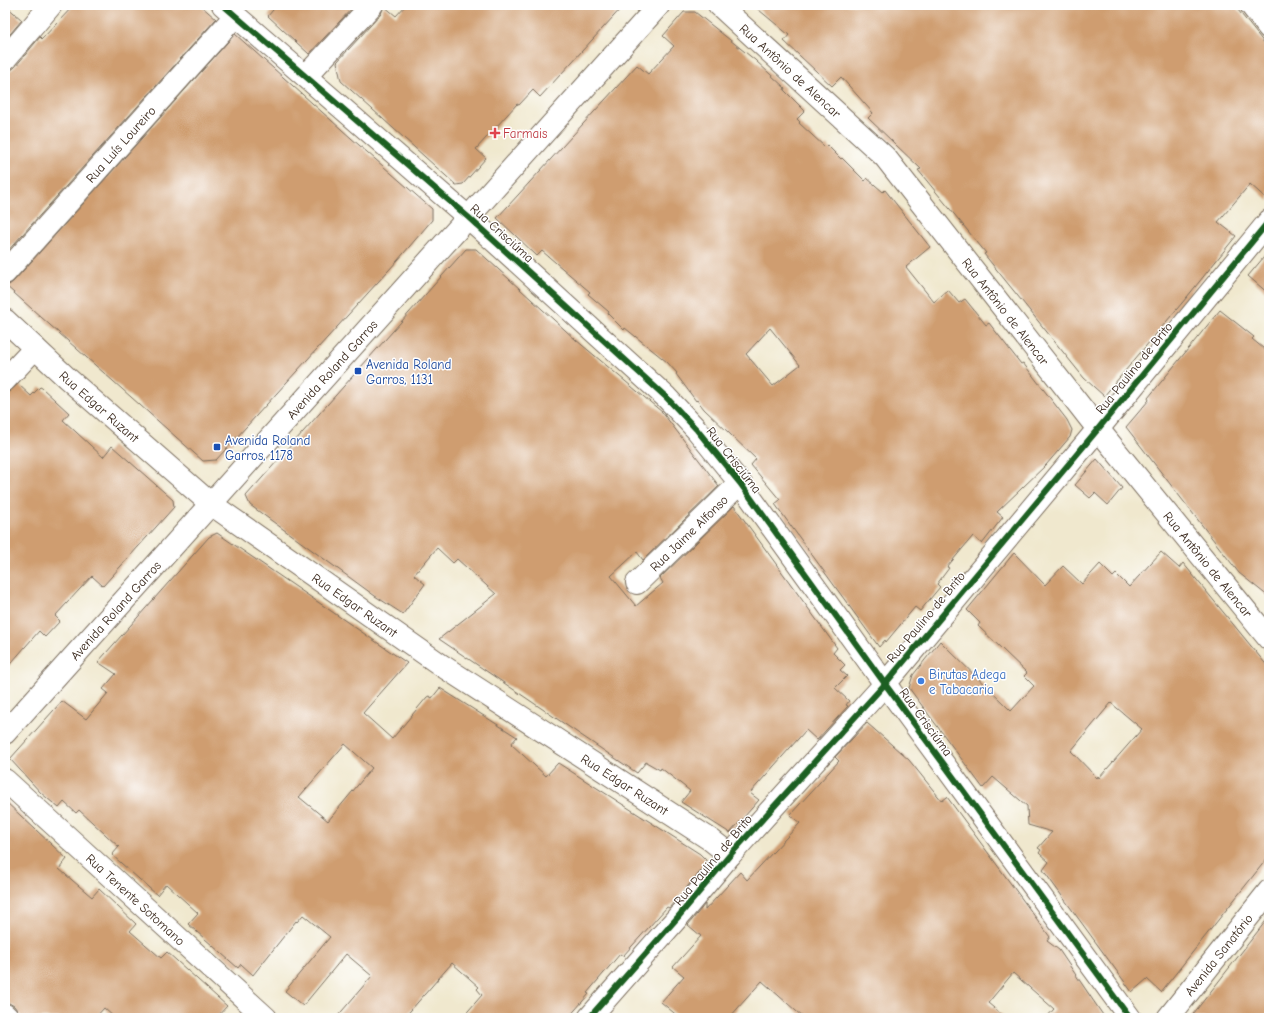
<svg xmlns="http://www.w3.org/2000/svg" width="1274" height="1023" viewBox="0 0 1274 1023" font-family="'Comic Neue',sans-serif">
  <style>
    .building { fill: #cf9d70; fill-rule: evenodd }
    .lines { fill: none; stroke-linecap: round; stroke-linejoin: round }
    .minor-casing { stroke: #7a6c5c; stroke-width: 24 }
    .major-casing { stroke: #7a6c5c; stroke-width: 24 }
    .minor { stroke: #fff; stroke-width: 22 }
    .major { stroke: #fff; stroke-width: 22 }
    .cycleway-casing { stroke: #fff; stroke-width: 8 }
    .cycleway { stroke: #1b5e20; stroke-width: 6 }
    .health-dot { fill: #e0444e; stroke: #fff; stroke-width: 1.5 }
    .transit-dot { fill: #1a4fb4; stroke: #fff; stroke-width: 1.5 }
    .shop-dot { fill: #3f7fe0; stroke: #fff; stroke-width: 1.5 }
    .labels { text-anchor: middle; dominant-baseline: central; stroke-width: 3; stroke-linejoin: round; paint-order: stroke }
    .street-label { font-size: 13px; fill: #3b2a1e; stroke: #fff }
    .health-label { font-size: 13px; fill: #be3a42; stroke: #fff; text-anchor: start }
    .transit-label { font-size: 13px; fill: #164399; stroke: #fff; text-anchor: start }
    .shop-label { font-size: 13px; fill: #366cbe; stroke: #fff; text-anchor: start }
  </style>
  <rect width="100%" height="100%" fill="#fff"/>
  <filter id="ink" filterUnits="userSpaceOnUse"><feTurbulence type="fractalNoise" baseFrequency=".025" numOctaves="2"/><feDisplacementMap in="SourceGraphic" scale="8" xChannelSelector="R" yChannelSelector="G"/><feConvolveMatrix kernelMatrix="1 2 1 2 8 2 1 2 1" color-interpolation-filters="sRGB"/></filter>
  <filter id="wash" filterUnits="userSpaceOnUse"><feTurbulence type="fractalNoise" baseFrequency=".012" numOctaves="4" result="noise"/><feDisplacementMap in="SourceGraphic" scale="16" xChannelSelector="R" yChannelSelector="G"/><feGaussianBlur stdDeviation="0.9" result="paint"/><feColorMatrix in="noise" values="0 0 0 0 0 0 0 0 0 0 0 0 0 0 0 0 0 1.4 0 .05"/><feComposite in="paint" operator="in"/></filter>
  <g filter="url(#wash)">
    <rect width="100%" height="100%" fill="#f0e8ce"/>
    <g id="blocks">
      <path class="building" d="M5,5L22,20L5,40Z
        M74,5H200L216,19L5,254V71H10L15,67L40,37L42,39Z
        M277,5H355L309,54L268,16Z
        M406,5H624L540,97L533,90L519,105L517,104L476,149L486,158L463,184L456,185L341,81L337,62L381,14L384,6L396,16Z
        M753,5H1234L1269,49V201L1250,184L1218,222L1236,236L1187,297L1104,396L1084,378L984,254L986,253L918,170L921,169L868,118L873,113L841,77L832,86L784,41L789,35Z
        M684,12H695L755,60L785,88L784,90L805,111L797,119L800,122L799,123L825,147L827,145L841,159L842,158L865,181L867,178L883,192L885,190L930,247L906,267L934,302L948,290L959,303L965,299L986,325L989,323L1021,364L1023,363L1067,420L1072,430L1070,437L1046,465L997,512L1003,517L982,544L973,536L947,567L949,568L937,584L940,587L920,611L915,607L886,642L885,640L879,647L775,504L780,500L751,465L756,459L704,409L697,400L696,401L676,374L677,373L667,362L625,328L624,330L608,314L609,312L588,294L590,292L542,251L537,256L497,218L637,65L648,74L674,46L663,36ZM770,328L800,365L773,386L746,354Z
        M235,34L351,138L432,209V220L398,260L216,460L203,461L5,285H9L14,281Z
        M466,249H476L576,340L662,412L719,486L643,560L637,552L611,576L636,606L663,583L660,578L734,506L837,648L833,653L845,665L840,670L847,676L835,688L849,701L846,705L848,706L817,740L806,730L750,793L759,800L730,833L681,802L690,791L661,768L660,770L646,762L637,773L439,639L496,594L457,559L453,563L437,548L414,575L425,584L403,614L375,596L250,505L246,496Z
        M1269,251V294L1248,276Z
        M1220,310L1254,337L1252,339L1269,353V597L1239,573L1126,427L1149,400L1148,398Z
        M18,384L31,396L40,387L42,388L69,413L63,420L103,457L112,446L173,500L174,507L103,586L92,576L55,616L60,621L45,637L39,631L5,670V392H9Z
        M1097,459L1122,488L1108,505L1095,493L1090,498L1075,485Z
        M217,533L407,663L363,713L392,739L427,697L429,696L432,698L440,688L517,737L511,744L546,776L558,763L700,854L706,860V865L669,908L667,907L623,956L620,954L587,993L589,994L568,1018H462L482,995L477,989L479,987L452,963L404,1018H336L372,976L346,954L303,1006L285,991L330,937L303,915L297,922L296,921L253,975L241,964L238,968L188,924L198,913L166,884L157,895L112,855L119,847L79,810L76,813L64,802L59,808L41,793L10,759L62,701L86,719L108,693L103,689L116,674L98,662L209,537ZM345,744L372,768L328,821L299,797Z
        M1161,552L1179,568L1183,563L1269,668V856L1161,992L1147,979L1132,992L1043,870L1049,862L1039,853L1041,850L1038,848L1052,832L1028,825L1027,806L993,777L983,788L909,688L913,675L940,641L1011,711L1034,686L1024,676L1027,673L978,626L980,623L967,610L1014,553L1045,585L1063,566L1082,584L1100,564L1113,577L1116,574L1129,587ZM1111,703L1142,729L1099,778L1098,776L1097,778L1071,751Z
        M867,723L909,760L942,801L947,797L1050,937L1047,941L1059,950L1105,1018H1046L1054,1009L1013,973L988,1003L1006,1018H804L762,981L729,1018H680L661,1002L684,976L673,967L701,936L688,925L705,904V910L740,872L747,880L800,823L790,815L839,761L835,757Z
        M5,801L67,859L59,869L92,897L99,889L136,924L130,931L161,958L167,952L227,1006L216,1018H115L104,1008L95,1018H20V1014L14,1006L9,1003H5Z
        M1269,917V1018H1190L1208,995Z"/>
    </g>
  </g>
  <g filter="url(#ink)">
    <use href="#blocks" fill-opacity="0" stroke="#7a6c5c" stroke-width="1"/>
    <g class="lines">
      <g class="minor-casing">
        <g id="minor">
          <path d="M223,5L468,217L666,397L697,430L740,483L885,684L1130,1018"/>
          <path id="s1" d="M719,5L885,157L1098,429L1269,639"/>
          <path d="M1251,5L1269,28"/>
          <path d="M5,59L51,5"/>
          <path d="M306,76L372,5"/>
          <path id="s2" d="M5,273L235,16"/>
          <path id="s3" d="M5,320L67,378L211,504L441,665L711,840L730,855"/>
          <path d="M5,380L35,348"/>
          <path id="s4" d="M637,583L740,483"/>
          <path id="s5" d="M5,780L266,1018"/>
          <path d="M5,1015L8,1018"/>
          <path d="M589,1018L678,917L730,855L885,684L1098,429L1269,221"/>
          <path id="s6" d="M1168,1018L1269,891"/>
        </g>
      </g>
      <g class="major-casing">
        <g id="major">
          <path id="s7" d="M5,733L659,5"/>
        </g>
      </g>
      <use href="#minor" class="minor"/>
      <use href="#major" class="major"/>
      <g class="cycleway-casing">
        <path id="cycleway" d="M223,5L468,217L666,397L697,430L740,483L885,684L1130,1018
          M589,1018L678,917L730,855L885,684L1098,429L1269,221"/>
      </g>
      <use href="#cycleway" class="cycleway"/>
    </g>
  </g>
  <path class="health-dot" d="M493 127h4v4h4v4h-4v4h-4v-4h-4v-4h4z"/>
  <g class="transit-dot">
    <rect x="354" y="367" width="8" height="8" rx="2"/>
    <rect x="213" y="443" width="8" height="8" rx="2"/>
  </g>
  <circle class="shop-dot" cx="921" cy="681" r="4"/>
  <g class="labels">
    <g class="street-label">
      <text stroke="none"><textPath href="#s1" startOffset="97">Rua Antônio de Alencar</textPath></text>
      <text stroke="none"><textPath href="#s2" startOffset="173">Rua Luís Loureiro</textPath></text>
      <text transform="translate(502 233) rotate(42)">Rua Crisciúma</text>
      <text stroke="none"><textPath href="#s1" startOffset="421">Rua Antônio de Alencar</textPath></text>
      <text transform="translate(1134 368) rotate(-51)">Rua Paulino de Brito</text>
      <text stroke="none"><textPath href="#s7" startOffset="489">Avenida Roland Garros</textPath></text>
      <text stroke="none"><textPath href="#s3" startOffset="128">Rua Edgar Ruzant</textPath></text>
      <text transform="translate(734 460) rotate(52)">Rua Crisciúma</text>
      <text stroke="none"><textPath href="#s4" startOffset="72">Rua Jaime Alfonso</textPath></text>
      <text stroke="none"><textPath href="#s1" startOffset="745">Rua Antônio de Alencar</textPath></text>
      <text stroke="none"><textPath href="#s3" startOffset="452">Rua Edgar Ruzant</textPath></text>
      <text stroke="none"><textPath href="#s7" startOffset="165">Avenida Roland Garros</textPath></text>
      <text transform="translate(926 617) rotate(-50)">Rua Paulino de Brito</text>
      <text transform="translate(926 722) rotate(54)">Rua Crisciúma</text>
      <text stroke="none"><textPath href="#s3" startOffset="776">Rua Edgar Ruzant</textPath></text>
      <text transform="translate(713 860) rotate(-50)">Rua Paulino de Brito</text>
      <text stroke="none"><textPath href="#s5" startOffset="177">Rua Tenente Sotomano</textPath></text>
      <text stroke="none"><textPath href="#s6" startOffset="81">Avenida Sanatório</textPath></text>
    </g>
    <g class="health-label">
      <text x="503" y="133">Farmais</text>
    </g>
    <g class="transit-label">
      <text x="366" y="364">Avenida Roland<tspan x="366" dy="15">Garros, 1131</tspan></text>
      <text x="225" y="440">Avenida Roland<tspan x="225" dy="15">Garros, 1178</tspan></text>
    </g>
    <g class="shop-label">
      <text x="929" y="674">Birutas Adega<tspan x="929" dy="15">e Tabacaria</tspan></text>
    </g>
  </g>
  <rect width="1274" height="1023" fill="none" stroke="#fff" stroke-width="20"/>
</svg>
